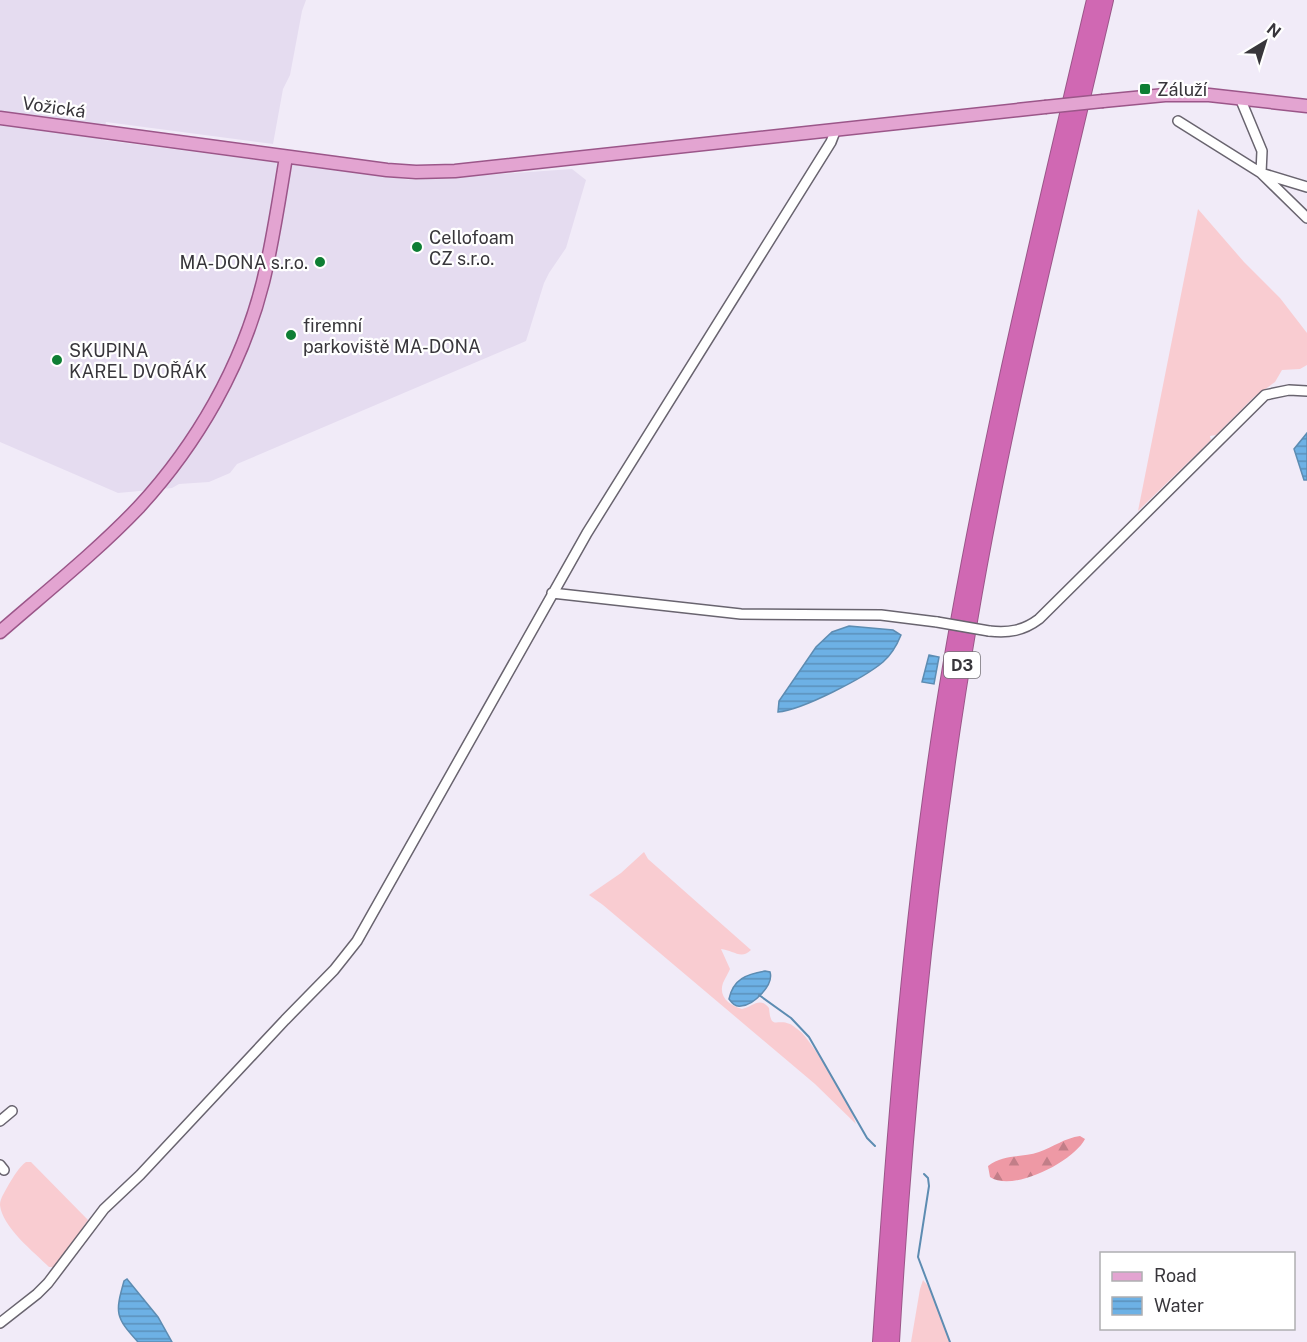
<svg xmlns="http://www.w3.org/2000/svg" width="1307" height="1342" viewBox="0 0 1307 1342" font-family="'Public Sans',sans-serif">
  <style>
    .built { fill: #e5dcf0 }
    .grass { fill: #f9ccd1 }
    .forest { fill: url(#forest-firs) }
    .water { fill: url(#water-rules); stroke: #5d8cb2; stroke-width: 1.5 }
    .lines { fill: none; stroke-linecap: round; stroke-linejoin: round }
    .stream { stroke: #5d8cb2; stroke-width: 2 }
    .minor-casing { stroke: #69646f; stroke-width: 12 }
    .major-casing { stroke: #9b5689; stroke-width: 15 }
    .highway-casing { stroke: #9b5689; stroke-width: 16 }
    .minor { stroke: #fff; stroke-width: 9 }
    .major { stroke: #e3a4d1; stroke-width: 12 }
    .highway { stroke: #d068b3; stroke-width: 14 }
    .minor-bridge-casing { stroke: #69646f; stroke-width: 12; stroke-linecap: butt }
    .major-bridge-casing { stroke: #9b5689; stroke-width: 15; stroke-linecap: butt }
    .minor-bridge { stroke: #fff; stroke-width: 9 }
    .major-bridge { stroke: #e3a4d1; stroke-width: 12 }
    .poi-dot { fill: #0e7e34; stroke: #fff; stroke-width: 2 }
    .labels { text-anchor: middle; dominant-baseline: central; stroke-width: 4.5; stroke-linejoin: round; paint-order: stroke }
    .shield { fill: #fff; stroke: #747276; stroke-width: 1.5 }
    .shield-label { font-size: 16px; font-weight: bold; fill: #38363b }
    .poi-label { font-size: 18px; fill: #38363b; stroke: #fff; text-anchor: start }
    .street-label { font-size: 18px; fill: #38363b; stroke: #fff }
  </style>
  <defs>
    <pattern id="forest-firs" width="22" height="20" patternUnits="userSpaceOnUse" patternTransform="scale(1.5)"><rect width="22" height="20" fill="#ee99a5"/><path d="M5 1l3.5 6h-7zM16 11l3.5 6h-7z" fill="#c27e88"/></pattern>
    <pattern id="water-rules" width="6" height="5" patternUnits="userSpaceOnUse" patternTransform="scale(1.5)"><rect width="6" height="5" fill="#6db1e5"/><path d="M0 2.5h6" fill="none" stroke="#5b91bb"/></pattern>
  </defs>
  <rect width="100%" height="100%" fill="#f1ebf8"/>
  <path class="built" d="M0,0H306L302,11L290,75L283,89L273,144L106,122L102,140L412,180L572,169L586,180L566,248L549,273L544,283L526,341L237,464L230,473L209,482L179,484L172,488L118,493L0,442Z"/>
  <path class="grass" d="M1198,209L1244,262L1280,298L1307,333V365L1300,369L1282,370L1275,382L1254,397L1216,435L1210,436L1211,440L1138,511Z
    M644,852L648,859L751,950C741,960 733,950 721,949L730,969C728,974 725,978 723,983C718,997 730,1006 742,1009C752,1007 760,996 769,1008C771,1031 776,1018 790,1024C793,1025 798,1030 801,1032C814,1045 852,1106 856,1124L815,1084L603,905L589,895L621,873Z
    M26,1162H31L88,1220L55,1267H49C34,1252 2,1227 0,1205C0,1198 6,1190 9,1184C14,1176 19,1167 26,1162Z
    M923,1280L929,1287L950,1342H911L920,1289Z"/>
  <path class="forest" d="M1080,1136L1085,1139C1074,1161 1013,1193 990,1177L988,1166C1004,1154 1021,1158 1039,1152C1053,1147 1065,1138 1080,1136Z"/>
  <path class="water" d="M1307,433V480H1304L1294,449Z
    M849,626L893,630L901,635C897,645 891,655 883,662C864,678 802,710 778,712L779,701L816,647L832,632Z
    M929,655L939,657L934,684L922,682Z
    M765,971L770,972C774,985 754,1005 741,1006C735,1007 732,1003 729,999C733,979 747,974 765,971Z
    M127,1279L158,1317L172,1342H138C115,1317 115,1313 124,1281Z"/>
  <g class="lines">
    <path class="stream" d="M759,995L791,1018L809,1037L867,1138L875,1146
      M924,1174L928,1178L929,1186L918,1257L950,1342"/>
    <g class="minor-casing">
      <path id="minor" d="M1240,98L1262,151L1261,173L1307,218
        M1178,121L1261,173L1307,187
        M552,593L741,614L881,615L937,622
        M989,631C1009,633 1023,631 1039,619L1265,395L1289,390L1307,391
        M0,1121L12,1111
        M0,1165L4,1170
        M0,1323L37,1294L48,1283L104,1209L140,1175L285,1020L334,970L357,941L587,533L831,142L836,129"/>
    </g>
    <g class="major-casing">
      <path id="major" d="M1103,101L1165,95H1209L1307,106
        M0,118L387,170L416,172L455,171L1045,107
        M0,632C47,591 96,552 139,507C197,444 242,366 263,282C273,241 279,199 286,157"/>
    </g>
    <g class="highway-casing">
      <path id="highway" d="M880,1342C894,1133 910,923 942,716C980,475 1038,237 1094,0
        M892,1342C906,1101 929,860 970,621C1005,412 1058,206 1106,0"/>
    </g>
    <use href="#minor" class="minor"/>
    <use href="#major" class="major"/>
    <use href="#highway" class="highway"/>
    <g class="minor-bridge-casing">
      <path id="minor-bridge" d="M937,622L989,631"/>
    </g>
    <g class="major-bridge-casing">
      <path id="major-bridge" d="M1045,107L1103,101"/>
    </g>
    <use href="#minor-bridge" class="minor-bridge"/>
    <use href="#major-bridge" class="major-bridge"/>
  </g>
  <g class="poi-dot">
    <rect x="1139" y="83" width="12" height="12" rx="3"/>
    <circle cx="417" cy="247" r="6"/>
    <circle cx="320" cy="262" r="6"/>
    <circle cx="291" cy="335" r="6"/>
    <circle cx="57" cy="360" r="6"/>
  </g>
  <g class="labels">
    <rect class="shield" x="944" y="652" width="36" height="26" rx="4.5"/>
    <g class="shield-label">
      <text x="962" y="665">D3</text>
    </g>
    <g class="poi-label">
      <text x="1157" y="89">Záluží</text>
      <text x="429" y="237">Cellofoam<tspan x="429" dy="21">CZ s.r.o.</tspan></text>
      <text x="308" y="262" text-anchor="end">MA-DONA s.r.o.</text>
      <text x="303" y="325">firemní<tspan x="303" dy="21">parkoviště MA-DONA</tspan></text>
      <text x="69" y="350">SKUPINA<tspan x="69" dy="21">KAREL DVOŘÁK</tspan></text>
    </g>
    <g class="street-label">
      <text transform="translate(54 107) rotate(8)">Vožická</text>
    </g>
  </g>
  <rect x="1100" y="1252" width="195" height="78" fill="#ffffff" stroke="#afafb1" stroke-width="1.5"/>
  <rect x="1112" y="1272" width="30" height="9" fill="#e3a4d1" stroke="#afafb1" stroke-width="1.5"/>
  <text x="1154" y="1282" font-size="18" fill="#38363b">Road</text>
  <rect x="1112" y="1297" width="30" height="18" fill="url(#water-rules)" stroke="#afafb1" stroke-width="1.5"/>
  <text x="1154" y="1312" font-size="18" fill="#38363b">Water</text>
  <g transform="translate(1265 42) rotate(38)" stroke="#ffffff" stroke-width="4.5" paint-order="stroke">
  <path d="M0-4.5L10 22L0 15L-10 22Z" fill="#38363b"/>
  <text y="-9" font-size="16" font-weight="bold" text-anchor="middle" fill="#38363b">N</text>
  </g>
</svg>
